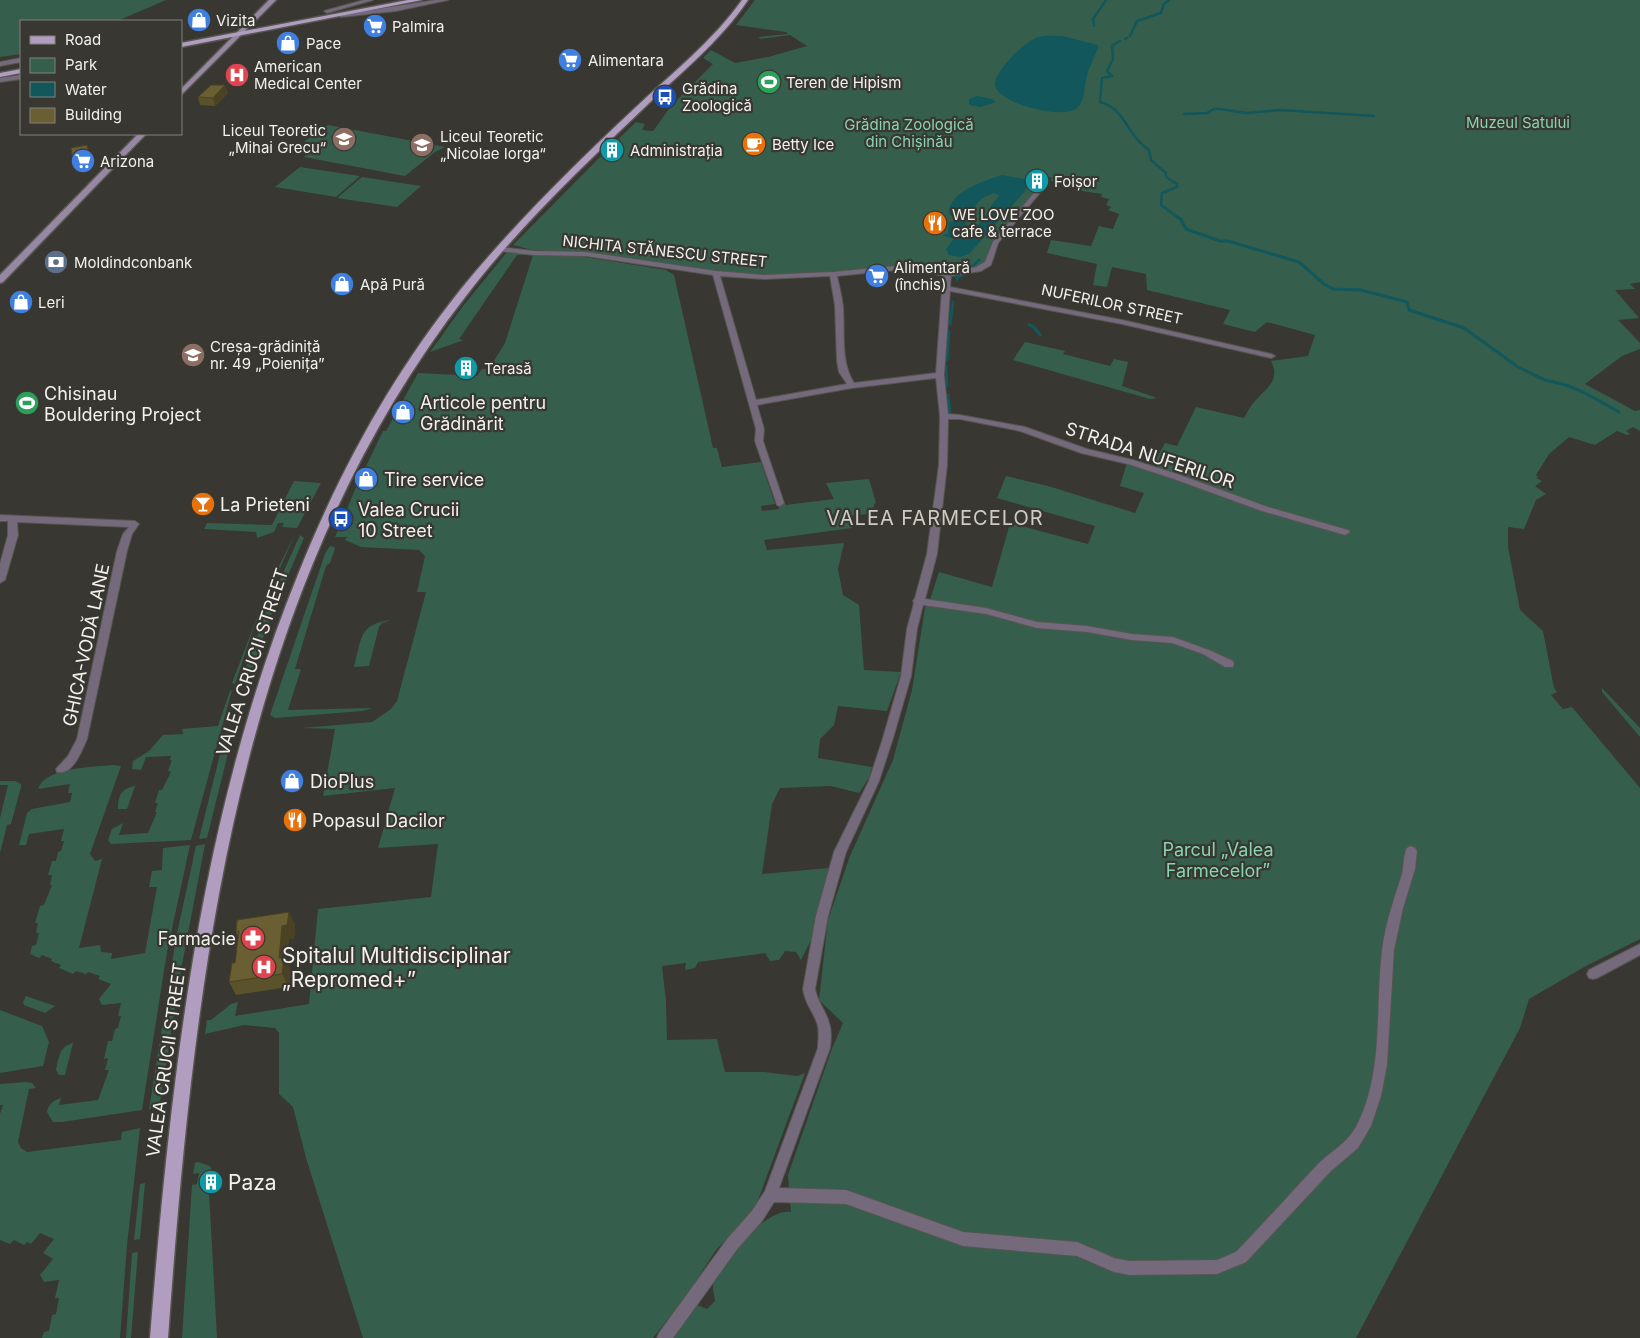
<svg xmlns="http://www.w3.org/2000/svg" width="1640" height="1338" viewBox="0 0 1640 1338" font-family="Inter,sans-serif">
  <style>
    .green { fill: #355f4c }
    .water { fill: #11575b; fill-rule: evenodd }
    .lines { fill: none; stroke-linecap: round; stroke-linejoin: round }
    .stream-far1 { stroke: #11575b; stroke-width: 2.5 }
    .stream { stroke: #11575b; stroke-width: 3 }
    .minor-casing { stroke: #56554f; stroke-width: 2 }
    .secondary-casing { stroke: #56554f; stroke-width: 3 }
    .primary-casing { stroke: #56554f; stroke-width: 3 }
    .minor { fill: #746a7c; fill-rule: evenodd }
    .secondary { fill: #9787a2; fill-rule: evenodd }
    .primary { fill: #b19dc0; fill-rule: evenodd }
    .wall { fill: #5a522b }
    .shaded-wall { fill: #4a4223 }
    .building { fill: #695f32; stroke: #4a4223 }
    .labels { text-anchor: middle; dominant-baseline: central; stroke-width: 4.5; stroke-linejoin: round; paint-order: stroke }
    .far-poi-label { font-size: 15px; fill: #f2f1ed; stroke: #383731; text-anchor: start }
    .far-park-label { font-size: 15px; fill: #86d5b0; stroke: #383731 }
    .far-street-label { font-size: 15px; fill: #f2f1ed; stroke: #383731 }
    .poi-label { font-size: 18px; fill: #f2f1ed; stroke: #383731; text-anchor: start }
    .street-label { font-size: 18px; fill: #f2f1ed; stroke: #383731 }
    .park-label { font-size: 18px; fill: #86d5b0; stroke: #383731 }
    .quarter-label { font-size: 20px; letter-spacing: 1px; fill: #cdcbc4; stroke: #383731 }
    .near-poi-label { font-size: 21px; fill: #f2f1ed; stroke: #383731; text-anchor: start }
  </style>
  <rect width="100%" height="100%" fill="#383731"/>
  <path class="green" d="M0,0H166L117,21H21V54L0,57Z
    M755,0H1640V282L1630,284L1635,289L1615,290L1639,318L1618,320L1640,343V349L1622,356L1585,384L1635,411L1640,410V431L1633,427L1626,431L1630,434L1627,435L1617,431L1595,445L1569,437L1549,454L1536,475L1538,477L1536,478L1542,481L1535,486L1546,494L1536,500L1524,529L1508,527V547L1520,610L1543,631L1554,688L1557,692L1551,695L1563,709L1572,707L1640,788V939L1584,967L1529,999L1520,1028L1356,1338H672L697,1305L707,1309L715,1301C714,1293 711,1286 715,1278C725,1258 767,1207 791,1212L788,1175L831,1051L843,1023L819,1000L828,920L850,856L893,760L912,690L925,608L930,600L939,572L992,587L1010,523L1088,544L1095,526L997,498L1006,476L1048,486L1135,513L1144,493L1120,486L1128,459L1152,466L1165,443L1177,446L1196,407L1244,418C1247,413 1250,406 1255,401C1266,388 1281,381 1271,361L1308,356L1315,335L1267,322L1255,332L1223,324L1230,310L1147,290L1146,274L1112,267L1107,287L1093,285L1097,264L1047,253L1051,240L1091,246L1099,226L1113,229L1119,214L1108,210L1111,207L1106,205L1109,199L1101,197L1102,194L1075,190L1082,183L1050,181L1052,178L1048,177L991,246L985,262L977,267L957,272L931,266L899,265L819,273L780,275L726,272L596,253L532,250L513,245L602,155L607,146H611L636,122L645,124L642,130L653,131L671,106L713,64L703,58L711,50L735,63L768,57L807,46L790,35L761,39L758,37L788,34L786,32L736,25Z
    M328,125L445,147L435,152L405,176L304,157L306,155L302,150L305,141Z
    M300,167L360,176L336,197L275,187Z
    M362,177L421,186L397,207L337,198Z
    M507,252L533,255L579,256L666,270L674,275L713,448H717L722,467L761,462L775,504L761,506L762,511L779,509L778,505L785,503L786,505L834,499L826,483L869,479L876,503L874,504V507L868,509L867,514L849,516L852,528L764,540L767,550L844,543L838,569L843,595L859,605L864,670L901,672L887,711L838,706L834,725L820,739L818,758L872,767L869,778L859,793L831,786L780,788L772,804L762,874L829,868L812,938L801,960L796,952L785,951L779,960L770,961L765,953L698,962L695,968L685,970L686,963L662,966L666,1001L667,1040L717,1039L725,1072H764L797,1076L805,1073L754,1211L716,1250L684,1299L653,1338H363L306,1158L293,1107L279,1094V1033L275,1028L244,1025L205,1034L207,1020H211L231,1004L238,1002L235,1016L309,1004L318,909L431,897L438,844L378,848L395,788L323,796L335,729L302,728L372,722L391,709L397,701L426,592H417L425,556L419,550L361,547L345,540L347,537H335L357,485L383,431H386L418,373L477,376L482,369H489L505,343L533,255H517L459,339L464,340L430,352L463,306Z
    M1025,342L1065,351L1063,354L1110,366L1114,359L1128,362L1122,386L1157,398L1150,399L1013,360Z
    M294,481L321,483L297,528L282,527L284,523H278L274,532L257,538L256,532L204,529L207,523L272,525Z
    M295,534L254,627L235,684L232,683L270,584Z
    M300,535L304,538L272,613L247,683L240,684L268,606Z
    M332,546L335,548L330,563L326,566L295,669H301L288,710L373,708L362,711L275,718L270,715L325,554L329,547Z
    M392,620L382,623L379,627L369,666L354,667C362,638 358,624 392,620Z
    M1602,688L1640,728V737L1602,692Z
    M232,690L191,840L111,844L108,840L112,829L123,823L119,835L148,833L157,812H155L158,803H155L159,790H162L171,772L168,771L172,760H170L171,756L146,757L141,770L132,769L133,761L149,751L163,735L183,734L182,729L218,726L230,691Z
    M234,729L207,838L199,839L225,734Z
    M114,765L121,766L90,854L95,861L102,859L79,948L100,945L101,952L112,953L111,959L145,953L157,887H149L152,871L162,870L163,848L190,845L167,952L142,1110L62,1122H53L47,1112C49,1104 52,1101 61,1098L59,1105L98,1100L109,1070H105L108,1058L104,1059L108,1041H112L115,1029L118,1028L121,1016H118L121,1003L102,1005L99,999L111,984L98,979L100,976L88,972L86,974L76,971L73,974L59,968L61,965L51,961L52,959L42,955L39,958L30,954L32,946L36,945L39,933H36L38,923H35L40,906L44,905L52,885H50L52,875H48L52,861H56L58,852L61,851L64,841H61L64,829L29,834L26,845H19L27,813L32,809L70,802L72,793H68L70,784L38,789C45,767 94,767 114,765Z
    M0,781H15L21,784V787L11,824L7,825L0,853V818L8,785H0Z
    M135,786L127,809H118C118,795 122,788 135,786Z
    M205,844L181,970L160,1102L149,1110L176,938L196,846Z
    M26,996L55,1006L45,1013L24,1005L23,1002Z
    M0,1010L42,1026L49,1042L43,1066L0,1073Z
    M73,1043L65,1075H59L56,1070C59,1057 59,1047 73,1043Z
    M26,1082L32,1083L36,1088L29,1089L18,1142L21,1148L27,1152L121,1140L122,1132L140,1128L127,1245L120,1338H42L44,1332L49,1331L52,1315L56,1314L59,1298H55L59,1280L44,1282L40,1275L53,1259L43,1253L54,1239L40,1233L31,1244L27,1242L24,1245L14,1240L10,1244L0,1240V1114L3,1105H0V1084Z
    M198,1162L210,1166L213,1172L206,1176L209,1192L217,1338H182L192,1185L197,1184L199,1173L193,1174L195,1163Z
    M145,1183L140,1239L134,1240L140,1184Z
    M138,1252L131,1338H126L132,1253Z"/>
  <path class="water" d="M1062,36L1098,45V48C1094,58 1088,69 1086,80C1084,90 1085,101 1077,108C1064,120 999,104 995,86C993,72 1027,39 1039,37C1046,35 1055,36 1062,36Z
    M977,96L992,99L996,102L981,107L969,105V99Z
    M1002,175L1024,179L1028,184L1025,191L969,254L960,257L949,255L946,249L954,239L942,235L948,234L949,222L957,221L949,214C948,191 985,181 1002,175ZM994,193L999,195C997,200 992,203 990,208C984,217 980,230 967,225L966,222C975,208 976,199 994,193Z"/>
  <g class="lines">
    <path class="stream-far1" d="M1094,26L1093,19L1106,0
      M1130,36L1137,21L1161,13L1164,4L1169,0
      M1125,39L1127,38
      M1120,41L1112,46L1113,59L1107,71L1112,76L1102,78L1100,102C1126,109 1127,136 1149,150L1151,160L1166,173V177L1177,184V187L1162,193L1161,205L1180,219
      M1184,114L1207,113L1214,109H1220L1246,113L1280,110L1374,116"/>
    <path class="stream" d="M1180,218L1186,229L1220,241H1228L1299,262L1324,284L1333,289L1361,290L1407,302L1409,310L1464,328L1518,367L1545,380L1566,385L1585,393L1619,412
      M970,269L979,260
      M957,280V277L966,274
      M950,324L953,302
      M1029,325L1034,327L1040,335
      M947,360L949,331
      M946,367L947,386
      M948,395L950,412"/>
    <g class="minor-casing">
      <path id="minor" d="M364,0H373L327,13L324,11Z
        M436,0H448L396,11L341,17L338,15Z
        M21,58V62L0,66V62Z
        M21,75V79L0,82V78Z
        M1046,180L1048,181V183L998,243L991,265L981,271L951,276L950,287L1122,320L1271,354L1275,356L1271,358L1122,324L950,291L944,375L948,414L960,415L1025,427L1087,449L1133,460L1177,474L1268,507L1348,530L1350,532L1345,535L1262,511L1171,478L1128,464L1081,453L1020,431L960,419H948L947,465L937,554L925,599L986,608L1037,622L1087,626L1132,634L1173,637L1209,650L1233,661L1234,664L1233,667H1225L1203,654L1172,643L1132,640L1087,632L1037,628L986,614L923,605L917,629L911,676L893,738L879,781L846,852L828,916L815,989C818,1004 826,1010 829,1023C832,1031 831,1040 830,1048L779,1188L846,1190L963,1232L1077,1242L1114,1258L1129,1261L1217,1260L1236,1252C1264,1223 1291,1193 1319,1163C1333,1150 1350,1141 1358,1123C1384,1070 1375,1007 1382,951C1385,925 1394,899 1402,874C1404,865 1403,856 1407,848L1411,846L1415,848L1417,851L1415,869L1403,908L1394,950L1387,1065L1381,1096L1371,1126L1358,1148L1331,1171L1246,1262L1217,1274L1129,1275L1114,1272L1077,1256L963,1246L846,1204L774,1202L762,1221L738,1248L673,1338H657L659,1333L728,1238L752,1211L765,1191L818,1048C818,1040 820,1031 817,1023C812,1009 806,1006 803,989L816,916L834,852L869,781L883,738L901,676L907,629L914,603L913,601L915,598L927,554L939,465L940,416L936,378L852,388L757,405L764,429L763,441L784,503L780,506L777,505L755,441L756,429L713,275L586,256L534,255L499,251L495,249L499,247L534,251L586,252L716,271L765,275L833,272L896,266L924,268L947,273L976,267L985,262L993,242L1044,181ZM896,270L924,272L943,276L936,373L854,383C840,361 845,333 843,307C842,296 839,286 837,276ZM720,276L765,279L830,276L835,305L837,361L839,372L847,384L756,400Z
        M0,515L135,521L139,524L132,534L127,551L87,739C82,750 73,776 57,772L56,769L68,756L77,739L117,551L123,534L129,527L17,522L18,535L5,580L0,583V564L8,535V521H0Z
        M1640,944V955L1597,978L1593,979L1589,978L1587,974L1589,970Z"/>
    </g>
    <g class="secondary-casing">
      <path id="secondary" d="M269,0H276L181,95V89Z
        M138,134H146L3,282L0,283V275Z"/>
    </g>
    <g class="primary-casing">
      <path id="primary" d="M408,0H422L181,47V43Z
        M742,0H748C720,42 679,74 643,109C581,168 518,228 466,296C236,591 194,977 168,1338H150C171,1077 199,816 299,572C340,470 392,375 461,289C514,224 574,165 635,108C671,74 713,41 742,0Z
        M21,69V73L0,77V73Z"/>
    </g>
    <use href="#minor" class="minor"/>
    <use href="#secondary" class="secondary"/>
    <use href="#primary" class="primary"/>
  </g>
  <path class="wall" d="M228,93L215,106L200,105L198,97Z
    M601,147H621L616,156L602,155Z
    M289,912L295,925L294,939H289L286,962L291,970L289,987L236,995L229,982L235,963L238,937L236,932Z"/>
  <path class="shaded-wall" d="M225,85L228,93L215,106L213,98Z
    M620,139L621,147L616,156L615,148Z
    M87,145L90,153L92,162L87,168L77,170L73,162Z
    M289,912L295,925L294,939H289L286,962L291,970L289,987L282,974L279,958L282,926Z"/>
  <path class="building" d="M211,85H225L213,98L198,97Z
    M606,138L620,139L615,148L601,147Z
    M87,145L89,154L83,160L73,162L71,148Z
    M289,912L287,925L282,926L279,958L284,957L282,974L229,982L232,963H235L239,931L236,932L237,920Z"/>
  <defs>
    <g id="shop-disc" transform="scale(1.25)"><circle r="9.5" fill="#3f7fe0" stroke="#383731"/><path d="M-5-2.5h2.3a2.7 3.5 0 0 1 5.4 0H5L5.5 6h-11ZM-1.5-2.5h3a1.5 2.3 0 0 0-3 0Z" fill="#fff"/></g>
    <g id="supermarket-disc" transform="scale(1.25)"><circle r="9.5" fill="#3f7fe0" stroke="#383731"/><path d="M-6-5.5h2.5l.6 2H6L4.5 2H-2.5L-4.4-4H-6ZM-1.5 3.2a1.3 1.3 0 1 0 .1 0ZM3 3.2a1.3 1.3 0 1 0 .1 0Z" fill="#fff"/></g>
    <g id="hospital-disc" transform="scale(1.25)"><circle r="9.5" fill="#e0444e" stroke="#383731"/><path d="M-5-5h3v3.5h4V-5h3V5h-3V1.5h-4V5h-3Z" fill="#fff"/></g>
    <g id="stadium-disc" transform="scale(1.25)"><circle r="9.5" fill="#2e9e5b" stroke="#383731"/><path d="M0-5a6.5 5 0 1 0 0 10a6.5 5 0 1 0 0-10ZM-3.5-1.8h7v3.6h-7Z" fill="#fff"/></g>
    <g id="bus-disc" transform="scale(1.25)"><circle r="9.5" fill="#1a4fb4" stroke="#383731"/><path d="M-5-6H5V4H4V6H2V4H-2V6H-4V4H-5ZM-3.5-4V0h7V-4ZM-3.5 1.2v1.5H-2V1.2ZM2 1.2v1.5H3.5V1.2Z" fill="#fff"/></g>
    <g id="school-disc" transform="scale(1.25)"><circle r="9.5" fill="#8d6e63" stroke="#383731"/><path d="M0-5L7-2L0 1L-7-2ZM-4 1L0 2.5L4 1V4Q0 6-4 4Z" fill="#fff"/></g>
    <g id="cafe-disc" transform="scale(1.25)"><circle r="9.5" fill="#e8710a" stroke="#383731"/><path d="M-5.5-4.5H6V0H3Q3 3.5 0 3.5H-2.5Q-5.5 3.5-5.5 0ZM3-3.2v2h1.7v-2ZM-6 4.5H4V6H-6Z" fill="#fff"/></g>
    <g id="building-disc" transform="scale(1.25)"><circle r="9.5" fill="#0f9aa8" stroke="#383731"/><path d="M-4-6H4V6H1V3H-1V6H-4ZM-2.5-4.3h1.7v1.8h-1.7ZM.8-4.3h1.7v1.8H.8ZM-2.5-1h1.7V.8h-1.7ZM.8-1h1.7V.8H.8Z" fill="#fff"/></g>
    <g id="restaurant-disc" transform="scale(1.25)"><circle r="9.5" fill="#e8710a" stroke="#383731"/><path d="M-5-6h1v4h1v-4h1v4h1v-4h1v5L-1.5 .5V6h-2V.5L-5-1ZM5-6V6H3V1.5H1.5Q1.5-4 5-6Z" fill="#fff"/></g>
    <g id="bank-disc" transform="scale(1.25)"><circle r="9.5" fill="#5c6f8a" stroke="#383731"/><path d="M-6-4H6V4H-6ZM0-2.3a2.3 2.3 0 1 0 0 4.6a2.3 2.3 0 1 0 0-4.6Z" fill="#fff"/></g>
    <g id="bar-disc" transform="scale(1.25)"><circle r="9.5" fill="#e8710a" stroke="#383731"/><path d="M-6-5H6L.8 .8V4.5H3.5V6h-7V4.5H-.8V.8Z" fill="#fff"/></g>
    <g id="pharmacy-disc" transform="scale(1.25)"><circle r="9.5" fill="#e0444e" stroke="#383731"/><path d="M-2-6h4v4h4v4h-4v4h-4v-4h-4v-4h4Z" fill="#fff"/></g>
  </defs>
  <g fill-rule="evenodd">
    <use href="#shop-disc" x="199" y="20"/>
    <use href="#supermarket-disc" x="375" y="26"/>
    <use href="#shop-disc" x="288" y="43"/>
    <use href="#supermarket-disc" x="570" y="60"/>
    <use href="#hospital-disc" x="237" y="75"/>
    <use href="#stadium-disc" x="769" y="82"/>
    <use href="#bus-disc" x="665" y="97"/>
    <use href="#school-disc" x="344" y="139"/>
    <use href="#cafe-disc" x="754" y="144"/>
    <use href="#school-disc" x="422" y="145"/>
    <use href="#building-disc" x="612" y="150"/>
    <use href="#supermarket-disc" x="83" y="161"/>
    <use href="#building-disc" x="1037" y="181"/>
    <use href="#restaurant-disc" x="935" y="223"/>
    <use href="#bank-disc" x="56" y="262"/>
    <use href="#supermarket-disc" x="877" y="276"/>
    <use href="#shop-disc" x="342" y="284"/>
    <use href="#shop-disc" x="21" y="302"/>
    <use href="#school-disc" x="193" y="355"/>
    <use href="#building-disc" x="466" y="368"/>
    <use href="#stadium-disc" x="27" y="403"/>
    <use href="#shop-disc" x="403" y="412"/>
    <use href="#shop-disc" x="366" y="479"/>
    <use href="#bar-disc" x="203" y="504"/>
    <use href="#bus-disc" x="341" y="519"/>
    <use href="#shop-disc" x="292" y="781"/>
    <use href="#restaurant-disc" x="295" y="820"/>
    <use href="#pharmacy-disc" x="253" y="938"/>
    <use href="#hospital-disc" x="264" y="967"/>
    <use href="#building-disc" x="211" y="1182"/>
  </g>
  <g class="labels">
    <g class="far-poi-label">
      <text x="216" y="20">Vizita</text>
      <text x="392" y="26">Palmira</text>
      <text x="306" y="43">Pace</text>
      <text x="588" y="60">Alimentara</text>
      <text x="254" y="66">American<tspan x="254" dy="17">Medical Center</tspan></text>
      <text x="786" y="82">Teren de Hipism</text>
      <text x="682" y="88">Grădina<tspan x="682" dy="17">Zoologică</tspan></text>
      <text x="326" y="130" text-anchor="end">Liceul Teoretic<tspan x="326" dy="17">„Mihai Grecu“</tspan></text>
      <text x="440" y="136">Liceul Teoretic<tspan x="440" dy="17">„Nicolae Iorga“</tspan></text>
      <text x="772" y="144">Betty Ice</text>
      <text x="630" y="150">Administrația</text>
      <text x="100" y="161">Arizona</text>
      <text x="1054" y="181">Foișor</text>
      <text x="952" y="214">WE LOVE ZOO<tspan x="952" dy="17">cafe &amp; terrace</tspan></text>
      <text x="74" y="262">Moldindconbank</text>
      <text x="894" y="267">Alimentară<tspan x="894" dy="17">(închis)</tspan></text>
      <text x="360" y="284">Apă Pură</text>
      <text x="38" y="302">Leri</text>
      <text x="210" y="346">Creșa-grădiniță<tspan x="210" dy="17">nr. 49 „Poienița”</tspan></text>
      <text x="484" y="368">Terasă</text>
    </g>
    <g class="far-park-label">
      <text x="1518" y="122">Muzeul Satului</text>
      <text x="909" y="124">Grădina Zoologică<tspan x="909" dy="17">din Chișinău</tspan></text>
    </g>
    <g class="far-street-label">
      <text transform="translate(665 251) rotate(6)">NICHITA STĂNESCU STREET</text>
      <text transform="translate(1112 304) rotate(12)">NUFERILOR STREET</text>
    </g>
    <g class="poi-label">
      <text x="44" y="393">Chisinau<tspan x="44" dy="21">Bouldering Project</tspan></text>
      <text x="420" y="402">Articole pentru<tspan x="420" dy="21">Grădinărit</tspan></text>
      <text x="384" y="479">Tire service</text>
      <text x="220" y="504">La Prieteni</text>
      <text x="358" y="509">Valea Crucii<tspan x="358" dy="21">10 Street</tspan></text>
      <text x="310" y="781">DioPlus</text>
      <text x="312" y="820">Popasul Dacilor</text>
      <text x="236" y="938" text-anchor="end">Farmacie</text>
    </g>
    <g class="street-label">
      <text transform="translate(1150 455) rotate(18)">STRADA NUFERILOR</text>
      <text transform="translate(86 645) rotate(-78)">GHICA-VODĂ LANE</text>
      <text transform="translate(252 662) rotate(-72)">VALEA CRUCII STREET</text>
      <text transform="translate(166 1060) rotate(-82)">VALEA CRUCII STREET</text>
    </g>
    <g class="park-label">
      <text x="1218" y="849">Parcul „Valea<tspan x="1218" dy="21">Farmecelor”</tspan></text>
    </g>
    <g class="quarter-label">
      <text x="935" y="518">VALEA FARMECELOR</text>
    </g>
    <g class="near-poi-label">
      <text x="282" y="955">Spitalul Multidisciplinar<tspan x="282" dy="24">„Repromed+”</tspan></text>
      <text x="228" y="1182">Paza</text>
    </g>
  </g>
  <rect x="20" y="20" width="162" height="115" fill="#383731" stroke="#82817c"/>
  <rect x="30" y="36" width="25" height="8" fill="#b19dc0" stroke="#82817c"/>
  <text x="65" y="45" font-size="15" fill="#f2f1ed">Road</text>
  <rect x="30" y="58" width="25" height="15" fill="#355f4c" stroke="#82817c"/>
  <text x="65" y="70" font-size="15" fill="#f2f1ed">Park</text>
  <rect x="30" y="82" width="25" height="15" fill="#11575b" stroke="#82817c"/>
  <text x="65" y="95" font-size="15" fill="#f2f1ed">Water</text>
  <rect x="30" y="108" width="25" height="15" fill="#695f32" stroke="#82817c"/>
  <text x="65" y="120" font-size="15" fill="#f2f1ed">Building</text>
</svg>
